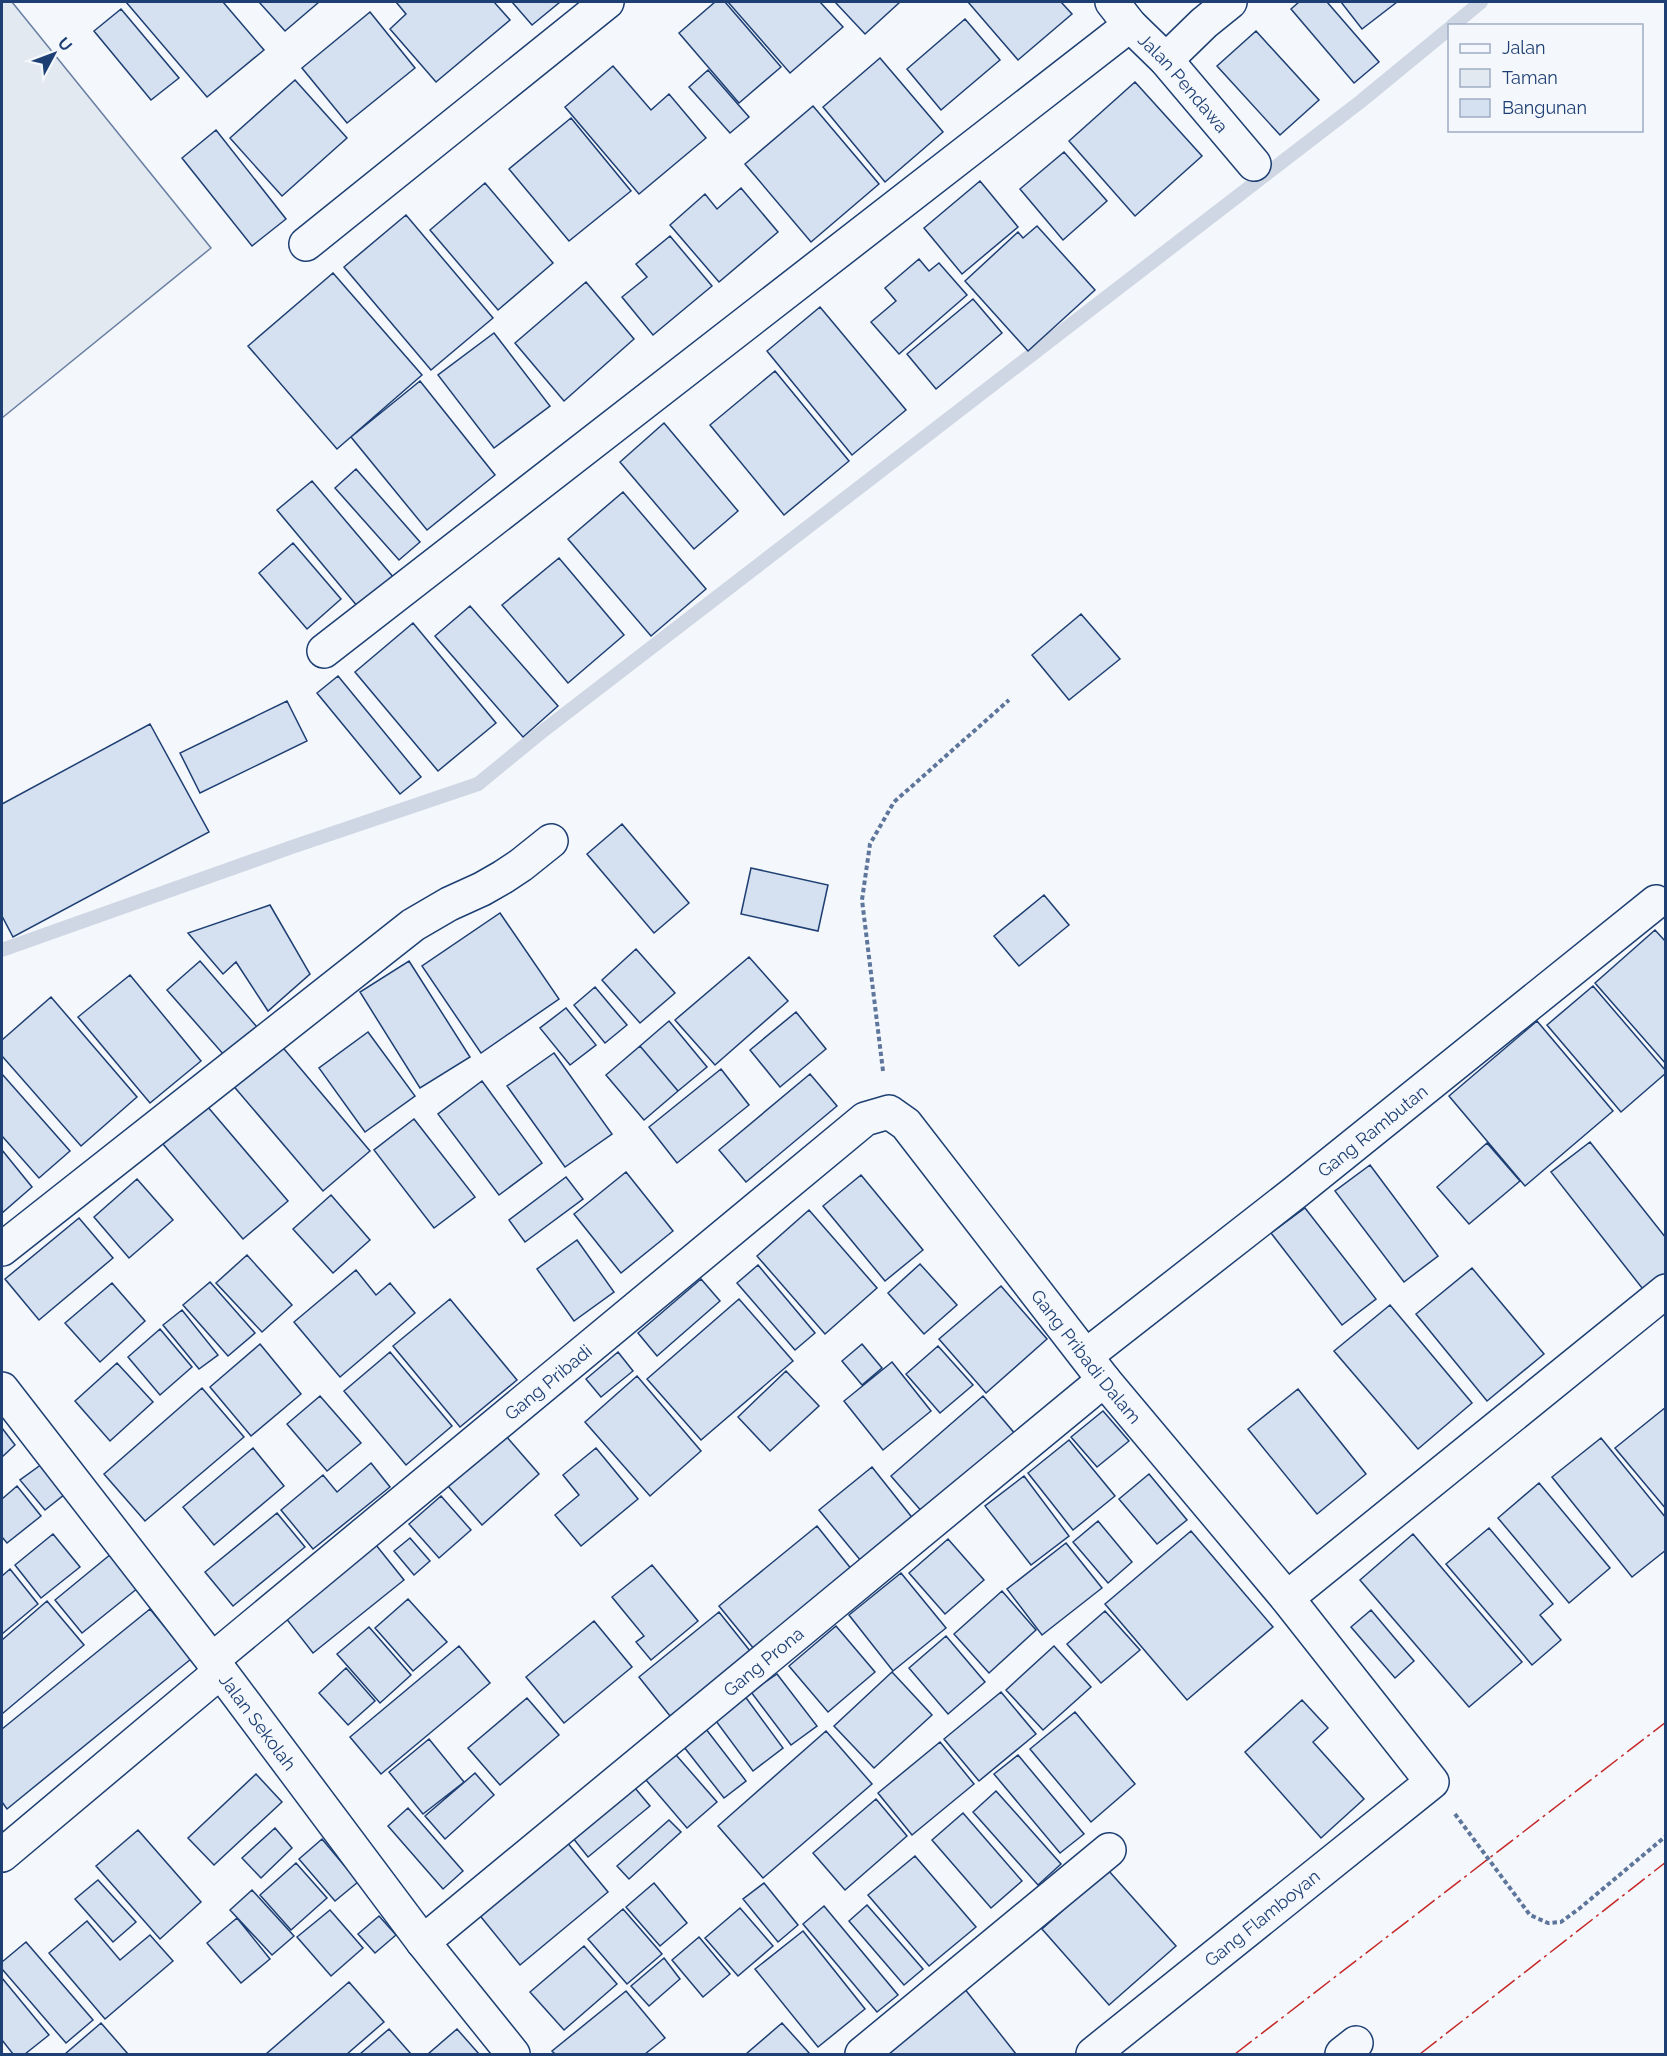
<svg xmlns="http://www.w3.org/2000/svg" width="1667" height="2056" viewBox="0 0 1667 2056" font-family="Raleway,sans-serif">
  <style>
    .green { fill: #e3e9f0; stroke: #687fa3; stroke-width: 1.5 }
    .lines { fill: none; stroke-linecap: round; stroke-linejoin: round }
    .stream { stroke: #cfd7e4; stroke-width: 14 }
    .building { fill: #d5e0f0; stroke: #1d3f73; stroke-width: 1.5 }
    .minor-casing { stroke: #1d3f73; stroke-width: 36 }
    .path { stroke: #5e769c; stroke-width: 4; stroke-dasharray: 4.5 3; stroke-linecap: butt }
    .minor { stroke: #f4f7fb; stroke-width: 33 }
    .power { stroke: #c62828; stroke-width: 1.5; stroke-dasharray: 21 4.5 3 4.5; stroke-linecap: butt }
    .labels { text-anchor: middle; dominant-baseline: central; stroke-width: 4.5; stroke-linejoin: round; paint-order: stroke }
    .street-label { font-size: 18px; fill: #1d3f73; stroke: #f4f7fb }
  </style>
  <rect width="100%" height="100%" fill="#f4f7fb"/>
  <path class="green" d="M2,2H12L211,248L2,418Z"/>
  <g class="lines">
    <path class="stream" d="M1452,26L1481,2
      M2,950L292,847L478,784L539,734L1360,102L1450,28"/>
  </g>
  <path class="building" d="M126,2H223L264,50L207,97Z
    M259,2H319L285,31Z
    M396,2H494L510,20L436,82L390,29L406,14Z
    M512,2H560L532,25Z
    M715,2H725L781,67L739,103L679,33Z
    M728,2H820L843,27L790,73Z
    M835,2H900L865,34Z
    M968,2H1061L1072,14L1018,60Z
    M1299,2H1327L1379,62L1354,83L1291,9Z
    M1341,2H1397L1362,29Z
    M121,9L179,78L151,100L94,31Z
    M370,12L415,68L347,123L302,68Z
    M965,19L1000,60L941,110L907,69Z
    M1256,31L1319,100L1280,135L1217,66Z
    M880,58L943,132L885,182L823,107Z
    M613,66L651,110L669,94L706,138L639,194L565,107Z
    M708,70L749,117L730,133L689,87Z
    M295,80L347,138L282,196L230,138Z
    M1135,82L1202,156L1135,216L1069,141Z
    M813,106L879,184L811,242L745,164Z
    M571,118L631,191L569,241L509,169Z
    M216,130L286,219L252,246L182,158Z
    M1064,152L1107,201L1063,240L1020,189Z
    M980,181L1018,227L962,274L924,228Z
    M485,183L553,263L498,310L430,230Z
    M741,188L778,232L719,282L670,225L705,194L717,209Z
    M406,215L493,318L431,370L344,267Z
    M1037,226L1095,290L1028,351L965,281L1018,232L1023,238Z
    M670,236L712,286L653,335L622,297L647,277L636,264Z
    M919,259L929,271L939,263L967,295L899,354L871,322L896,301L885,288Z
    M333,273L422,375L337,449L248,346Z
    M586,282L634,339L564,401L515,343Z
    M973,299L1002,333L936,389L907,354Z
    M820,307L906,410L852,455L767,351Z
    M494,333L550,406L494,448L438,375Z
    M775,371L849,461L784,515L710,425Z
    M420,381L495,475L427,530L351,437Z
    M664,423L738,511L694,549L620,462Z
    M356,469L420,542L399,560L335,488Z
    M312,481L394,578L358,607L277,510Z
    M623,492L706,589L651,636L568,539Z
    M293,543L341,599L307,629L259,573Z
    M559,558L624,635L568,683L502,605Z
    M470,606L558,706L523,737L435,636Z
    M1081,614L1120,659L1069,700L1032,655Z
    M413,623L496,723L438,771L355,672Z
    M338,676L421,777L400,794L317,693Z
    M287,701L307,741L200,793L180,753Z
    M150,724L209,832L13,937L2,916V804Z
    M622,824L689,903L654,933L587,854Z
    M751,868L828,885L818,931L741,914Z
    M1044,895L1069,925L1019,966L994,936Z
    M270,905L310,974L268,1011L236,962L223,974L188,933Z
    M500,913L559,999L481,1053L422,966Z
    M1655,930L1666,942V1064L1595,983Z
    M636,949L675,993L640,1023L602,980Z
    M749,957L788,1001L715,1065L675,1020Z
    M200,961L257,1027L224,1055L167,990Z
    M409,961L470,1057L420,1088L360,992Z
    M130,975L201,1061L150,1103L78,1017Z
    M1593,986L1666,1071V1073L1621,1112L1547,1025Z
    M595,987L627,1025L605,1043L574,1005Z
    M51,997L137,1097L81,1146L2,1056V1040Z
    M566,1008L596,1045L570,1065L540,1028Z
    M796,1012L826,1049L780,1087L750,1050Z
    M669,1021L707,1067L678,1091L640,1046Z
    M1537,1021L1613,1111L1525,1186L1449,1096Z
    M368,1032L415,1096L365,1132L319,1068Z
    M279,1043L370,1151L323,1191L231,1083Z
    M640,1046L678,1091L644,1120L606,1075Z
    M554,1053L612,1134L565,1167L507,1086Z
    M721,1069L749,1105L677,1163L649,1127Z
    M2,1074L70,1151L39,1178L2,1136Z
    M810,1074L837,1106L746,1182L719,1150Z
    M482,1081L542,1163L499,1195L438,1114Z
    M207,1106L288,1201L243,1239L163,1144Z
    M414,1119L475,1197L434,1228L374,1150Z
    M1590,1142L1666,1238V1278L1646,1293L1551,1172Z
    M1487,1143L1520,1181L1469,1224L1437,1187Z
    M2,1150L32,1187L2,1213Z
    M1370,1165L1438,1256L1404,1282L1335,1191Z
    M626,1172L673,1231L621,1273L574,1214Z
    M861,1175L923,1250L885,1281L823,1206Z
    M566,1177L583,1199L525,1242L509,1220Z
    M137,1179L173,1220L129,1258L94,1217Z
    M331,1195L370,1240L333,1273L293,1229Z
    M1305,1208L1376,1299L1342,1325L1271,1233Z
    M809,1210L877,1288L825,1334L757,1256Z
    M79,1218L113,1258L39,1320L5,1279Z
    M577,1240L614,1292L574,1321L537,1269Z
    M247,1255L292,1305L262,1332L216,1283Z
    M920,1264L957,1305L924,1334L888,1293Z
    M758,1265L815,1333L795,1350L737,1283Z
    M1472,1268L1544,1354L1487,1401L1416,1314Z
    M356,1270L376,1295L390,1283L415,1313L340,1377L294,1322Z
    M701,1279L720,1301L657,1356L638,1333Z
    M210,1282L255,1333L228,1356L183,1305Z
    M112,1283L145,1321L100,1362L65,1323Z
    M1001,1286L1047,1339L986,1393L939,1339Z
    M450,1299L517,1380L460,1427L393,1346Z
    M739,1299L793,1361L701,1440L647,1379Z
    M1390,1305L1472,1403L1418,1449L1334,1351Z
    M182,1310L218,1355L199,1369L163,1325Z
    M160,1329L192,1367L160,1395L128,1357Z
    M260,1344L301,1394L251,1436L210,1387Z
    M862,1344L882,1368L862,1385L842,1361Z
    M938,1346L973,1385L940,1413L906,1374Z
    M390,1352L452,1426L406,1465L344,1391Z
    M618,1352L633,1371L601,1397L586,1379Z
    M892,1362L931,1411L883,1450L844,1401Z
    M117,1363L153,1402L110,1441L75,1401Z
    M786,1371L819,1406L770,1451L738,1417Z
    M637,1376L701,1451L650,1496L585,1422Z
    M202,1388L244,1437L145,1521L104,1474Z
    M1298,1389L1366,1474L1317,1514L1248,1429Z
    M320,1396L361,1443L327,1471L287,1424Z
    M983,1396L1022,1442L930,1521L891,1476Z
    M1666,1407V1509L1615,1448Z
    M1103,1411L1129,1441L1097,1467L1071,1437Z
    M2,1428L15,1445L2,1457Z
    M506,1436L539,1474L482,1525L448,1486Z
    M1601,1438L1666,1518V1550L1632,1577L1552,1477Z
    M1069,1440L1115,1496L1073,1530L1028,1473Z
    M253,1448L284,1486L214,1545L183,1507Z
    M596,1448L638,1499L581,1546L555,1515L579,1495L563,1475Z
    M371,1463L390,1487L313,1549L281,1510L323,1475L337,1492Z
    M42,1464L65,1494L45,1510L20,1480Z
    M872,1467L918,1525L866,1567L819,1510Z
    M1149,1474L1187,1520L1157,1544L1119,1499Z
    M1024,1476L1069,1536L1031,1565L985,1506Z
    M1539,1483L1610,1568L1569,1603L1498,1518Z
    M17,1486L41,1516L7,1543L2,1537V1499Z
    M441,1496L471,1530L439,1558L409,1524Z
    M277,1513L305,1547L233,1606L205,1572Z
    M1098,1521L1132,1562L1108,1583L1073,1542Z
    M817,1526L860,1580L763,1660L719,1606Z
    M1489,1528L1553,1604L1540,1615L1561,1640L1532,1665L1446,1564Z
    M1191,1531L1273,1627L1187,1700L1105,1604Z
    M53,1534L80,1567L41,1598L15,1565Z
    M1413,1534L1522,1662L1469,1707L1360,1580Z
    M410,1538L430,1561L414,1575L394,1551Z
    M948,1539L984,1580L945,1614L909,1573Z
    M1066,1543L1102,1588L1042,1635L1007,1589Z
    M376,1545L404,1580L313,1653L285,1617Z
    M111,1554L138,1588L82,1633L55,1600Z
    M652,1565L698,1621L651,1660L636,1642L644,1636L612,1597Z
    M10,1569L38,1604L2,1634V1576Z
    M901,1573L946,1628L893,1671L849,1615Z
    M1002,1591L1036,1630L989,1673L954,1634Z
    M408,1599L447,1642L413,1671L375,1628Z
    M47,1601L84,1645L2,1714V1640Z
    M150,1609L191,1659L7,1809L2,1802V1729Z
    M1371,1610L1414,1661L1395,1678L1351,1627Z
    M1105,1611L1140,1650L1101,1683L1067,1644Z
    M719,1612L758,1661L678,1726L639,1677Z
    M594,1621L632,1667L564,1723L526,1677Z
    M836,1626L875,1672L828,1712L789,1666Z
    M369,1627L411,1675L380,1703L337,1654Z
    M946,1636L985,1682L948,1714L909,1668Z
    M459,1646L490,1683L381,1774L350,1737Z
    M1054,1646L1091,1687L1043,1730L1006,1690Z
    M346,1668L375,1701L348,1725L319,1693Z
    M892,1672L932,1715L874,1768L834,1726Z
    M777,1674L817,1726L791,1745L751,1692Z
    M1001,1692L1036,1734L979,1781L944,1739Z
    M744,1695L783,1748L753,1771L713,1717Z
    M527,1698L559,1735L500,1785L468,1748Z
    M1302,1700L1328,1728L1313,1742L1364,1799L1321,1838L1245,1752Z
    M1075,1712L1135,1784L1091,1822L1030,1749Z
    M699,1720L746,1781L724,1798L677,1738Z
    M826,1731L872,1784L763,1878L718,1826Z
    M429,1739L464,1782L423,1814L389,1772Z
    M940,1742L974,1784L912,1835L878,1793Z
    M670,1748L717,1802L687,1828L640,1773Z
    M1018,1755L1084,1834L1060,1853L994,1774Z
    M475,1773L494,1795L445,1839L425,1816Z
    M256,1774L282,1802L214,1865L188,1838Z
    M630,1782L650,1806L588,1857L569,1833Z
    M996,1791L1061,1864L1038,1885L973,1812Z
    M876,1799L907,1836L845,1890L813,1853Z
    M408,1808L463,1871L443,1889L388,1826Z
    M963,1813L1022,1881L991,1908L932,1840Z
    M669,1820L681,1832L629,1879L617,1866Z
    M275,1828L292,1848L261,1878L242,1858Z
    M138,1830L201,1902L160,1939L96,1866Z
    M561,1835L608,1892L520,1965L473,1907Z
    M322,1839L358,1882L335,1901L299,1859Z
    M915,1856L976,1927L929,1966L868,1895Z
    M296,1863L327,1898L291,1930L260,1895Z
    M1108,1870L1176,1946L1109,2005L1042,1929Z
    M98,1880L136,1922L113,1942L75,1899Z
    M654,1883L687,1923L660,1946L626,1907Z
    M764,1883L798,1925L778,1942L743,1899Z
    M252,1890L294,1936L272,1955L230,1910Z
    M867,1905L923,1969L904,1985L849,1921Z
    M824,1906L898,1995L877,2012L803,1924Z
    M740,1908L773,1946L738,1976L705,1938Z
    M623,1909L662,1954L627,1984L588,1939Z
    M330,1910L363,1948L331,1976L297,1937Z
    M379,1916L396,1935L375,1953L358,1934Z
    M237,1918L270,1959L241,1983L207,1943Z
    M87,1921L120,1960L150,1935L173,1961L105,2019L49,1953Z
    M803,1931L865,2009L818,2047L755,1969Z
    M699,1937L730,1974L703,1997L672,1960Z
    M26,1942L93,2020L66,2043L2,1969V1962Z
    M584,1946L617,1984L564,2030L530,1992Z
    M664,1958L680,1979L649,2006L631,1986Z
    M2,1978L49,2035L25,2054H13L2,2040Z
    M349,1982L384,2022L347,2054H266Z
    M964,1988L1016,2054H881Z
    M626,1991L665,2038L645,2054H555L552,2051Z
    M101,2023L128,2054H65Z
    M782,2023L810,2054H746Z
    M389,2029L411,2054H360Z
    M457,2029L479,2054H428Z"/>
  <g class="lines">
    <g class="minor-casing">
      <g id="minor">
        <path id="s1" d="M1112,2L1130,25L1166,60L1254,164"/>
        <path d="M1166,60L1204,23L1230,2"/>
        <path d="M306,244L607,2"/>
        <path d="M324,651L1130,25"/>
        <path d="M2,1249L413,925L449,904L482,889L503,877L521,865L551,841"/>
        <path id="s2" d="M1087,1355L1297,1191L1656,902"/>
        <path id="s3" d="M2,1389L212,1660L423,1942L513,2054"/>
        <path d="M1287,1598L1666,1291"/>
        <path id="s4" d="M212,1660L865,1119L889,1112L906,1124L1104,1380L1287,1598L1432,1782L1093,2054"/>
        <path d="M2,1855L220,1672"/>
        <path id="s5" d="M423,1942L1104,1380"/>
        <path d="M862,2054L1109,1850"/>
        <path d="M1342,2054L1356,2043"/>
      </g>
    </g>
    <path class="path" d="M883,1071L862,900L870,844L894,802L1009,700
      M1455,1814L1530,1915L1548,1923L1561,1922L1580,1908L1666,1836"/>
    <use href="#minor" class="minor"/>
    <path class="power" d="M1235,2054L1666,1722
      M1420,2054L1666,1862"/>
  </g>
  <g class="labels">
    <g class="street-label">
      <text stroke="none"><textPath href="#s1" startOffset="108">Jalan Pendawa</textPath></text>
      <text stroke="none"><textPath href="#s2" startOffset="363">Gang Rambutan</textPath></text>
      <text stroke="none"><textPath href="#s4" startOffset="1188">Gang Pribadi Dalam</textPath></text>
      <text stroke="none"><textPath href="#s4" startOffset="436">Gang Pribadi</textPath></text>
      <text stroke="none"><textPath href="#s5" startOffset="441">Gang Prona</textPath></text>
      <text stroke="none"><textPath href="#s3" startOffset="420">Jalan Sekolah</textPath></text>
      <text transform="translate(1262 1918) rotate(-39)">Gang Flamboyan</text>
    </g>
  </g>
  <rect width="1667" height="2056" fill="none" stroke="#1d3f73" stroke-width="6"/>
  <rect x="1448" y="24" width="195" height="108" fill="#f4f7fb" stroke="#9eadc5" stroke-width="1.5"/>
  <rect x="1460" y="44" width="30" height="9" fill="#f4f7fb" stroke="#9eadc5" stroke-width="1.5"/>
  <text x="1502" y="54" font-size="18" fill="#1d3f73">Jalan</text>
  <rect x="1460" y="69" width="30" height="18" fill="#e3e9f0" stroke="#9eadc5" stroke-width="1.5"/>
  <text x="1502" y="84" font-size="18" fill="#1d3f73">Taman</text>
  <rect x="1460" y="99" width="30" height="18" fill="#d5e0f0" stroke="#9eadc5" stroke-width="1.5"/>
  <text x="1502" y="114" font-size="18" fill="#1d3f73">Bangunan</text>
  <g transform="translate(54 54) rotate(49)" stroke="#f4f7fb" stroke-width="4.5" paint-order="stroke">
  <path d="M0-4.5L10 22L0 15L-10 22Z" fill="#1d3f73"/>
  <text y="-9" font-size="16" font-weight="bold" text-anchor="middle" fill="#1d3f73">U</text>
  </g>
</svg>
